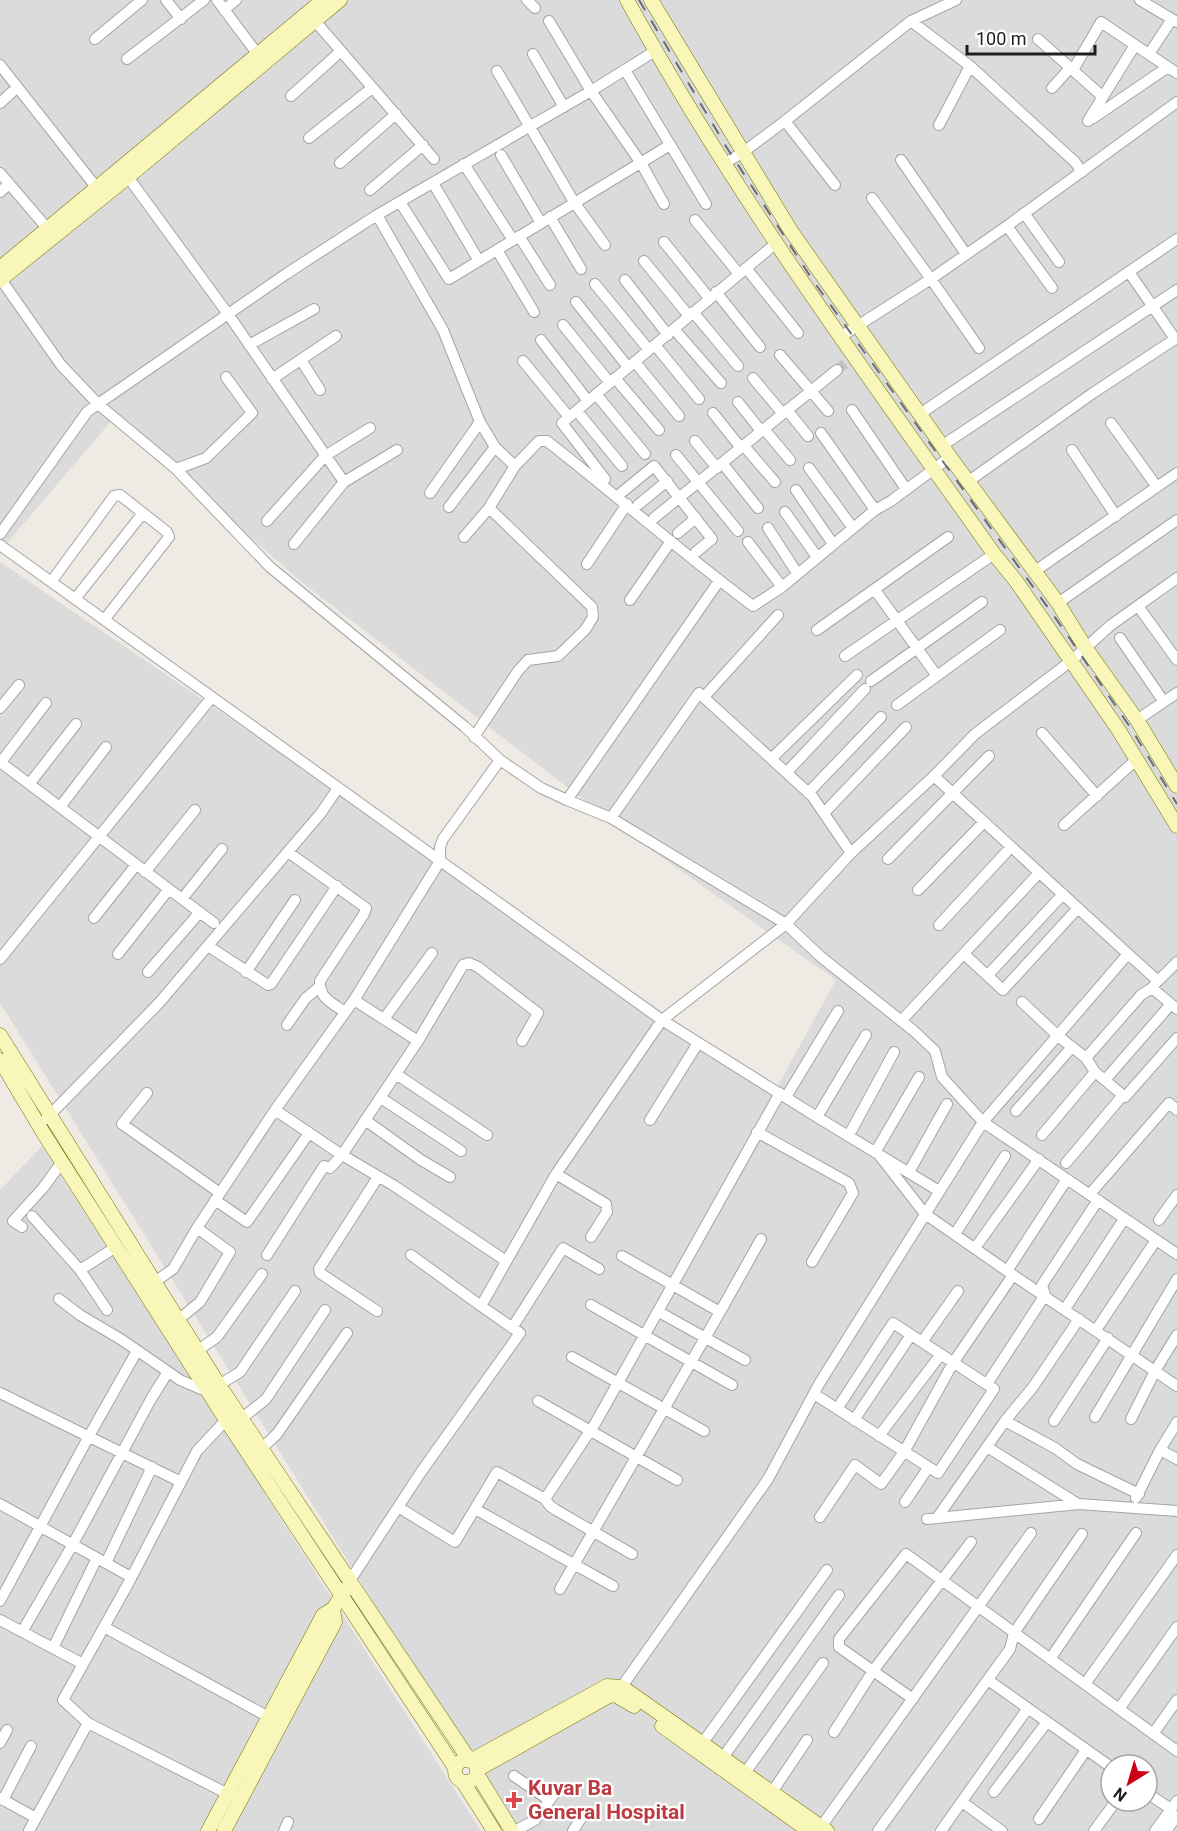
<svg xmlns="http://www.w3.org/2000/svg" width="1177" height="1831" viewBox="0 0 1177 1831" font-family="Roboto,sans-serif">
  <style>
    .residential { fill: #dcdbdb; fill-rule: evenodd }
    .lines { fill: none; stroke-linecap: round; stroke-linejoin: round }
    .street-tunnel { stroke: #c5c2bc; stroke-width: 10; stroke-dasharray: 10 5; stroke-linecap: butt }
    .street-casing { stroke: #a5a5a5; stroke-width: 12 }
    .secondary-casing { stroke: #747506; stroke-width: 15 }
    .street { stroke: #fff; stroke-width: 10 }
    .secondary { stroke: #f9f6b9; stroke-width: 14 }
    .rail { stroke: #6c6c6c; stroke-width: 2; stroke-dasharray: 12 12; stroke-linecap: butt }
    .health-dot { fill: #e0444e; stroke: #fff; stroke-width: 2 }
    .labels { text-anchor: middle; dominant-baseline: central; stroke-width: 4.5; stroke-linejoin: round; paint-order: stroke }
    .health-label { font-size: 21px; font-weight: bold; fill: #be3a42; stroke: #fff; text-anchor: start }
  </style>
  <rect width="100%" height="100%" fill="#efebe4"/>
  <path class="residential" d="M0,0H326L0,269Z
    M349,0H1177V1831H516L0,1003V562L776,1089L836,980L620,828L303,583L113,419L0,551V288ZM1111,1765H1147V1801H1111Z
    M42,1146L481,1831H0V1190Z"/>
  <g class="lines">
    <path class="street-tunnel" d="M837,370L849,360"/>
    <g class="street-casing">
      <path id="street" d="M166,0L181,19
        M217,0L262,60
        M527,0L535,8
        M1140,0L1177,22
        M224,10L236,0
        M315,21L434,159
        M549,21L591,91L641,163L664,204
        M911,21L970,66L1075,162L1082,172
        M95,39L142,0
        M1038,39L1103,97
        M533,54L564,107
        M1149,54L1172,19
        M127,59L204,0
        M0,65L100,192
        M1073,70L1101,22L1135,45
        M497,71L574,202L605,245
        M628,75L706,204
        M1052,88L1070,68
        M291,96L341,51
        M0,103L12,92
        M1093,118L1168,67
        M785,121L835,185
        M1088,121L1135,45L1177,73
        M939,125L970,66
        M309,138L372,88
        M501,155L541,223
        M901,160L966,254
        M340,163L396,114
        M725,163L742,153L785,121L911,21L956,0
        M464,164L513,240
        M0,173L47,228
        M128,177L228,314L344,482
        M433,183L479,261
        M370,190L423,145
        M0,192L9,184
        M872,198L931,279L979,348
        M400,202L449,279L670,145
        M1024,213L1059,262
        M377,215L443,330L480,422L495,447L515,466
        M550,217L581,269
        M695,220L739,274
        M1007,226L1052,288
        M519,236L550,285
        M664,242L709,298
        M497,250L534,312
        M644,261L689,316
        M746,268L798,333
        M0,278L61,365L98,404L176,469
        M625,280L668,335
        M595,284L649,350
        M716,292L760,347
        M576,302L628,367
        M693,312L738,366
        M563,325L610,383
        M674,329L721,383
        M840,337L931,279L1007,226L1177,102
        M541,340L588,401
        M249,345L314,309
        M655,345L699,399
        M780,355L828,411
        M301,360L320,390
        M523,361L569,417
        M635,362L679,416
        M226,377L252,413L206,458L176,469L270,567L465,727L500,760L541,788L567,800L719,581
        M615,378L659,430
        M753,378L783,414
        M272,379L336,336
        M596,394L645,454
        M738,402L761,431
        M787,410L808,436
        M852,410L906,489
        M577,411L622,466
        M713,413L741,448
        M920,414L1177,239
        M1111,423L1157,487
        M764,429L790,460
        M821,433L875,510
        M695,441L717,468
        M943,445L1177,290
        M744,446L775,482
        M1072,450L1116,516
        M676,455L738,531
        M723,464L758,508
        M809,468L853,528
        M605,479L562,423L775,244
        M969,481L1093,393L1175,339L1129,272
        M796,490L833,544
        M430,493L480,422
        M621,493L654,466L712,539L696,552
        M638,505L667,481
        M449,507L495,447
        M785,512L817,557
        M654,518L837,370
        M267,521L325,456L370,428
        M768,528L797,573
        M678,533L696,518
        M0,534L87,412L98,404L286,274L377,215L591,91L655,51
        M464,537L489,508
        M748,542L782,587
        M294,544L344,482L397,450
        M0,545L662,1020L817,1117L939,1191
        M587,564L627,504
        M1035,571L1177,473
        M51,582L114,496L120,495L167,532L169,537L104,620
        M875,590L937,676
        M75,599L143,513
        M630,600L671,541
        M1058,603L1177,520
        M1138,606L1177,660
        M817,630L948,537
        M1120,638L1164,702
        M845,656L994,554
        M871,681L982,602
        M704,697L778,615
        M897,705L1000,630
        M0,708L19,685
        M1137,720L1177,693
        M1042,733L1097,796
        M474,737L518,671L528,660L558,656L585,630L593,617L592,607L489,508L515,466L539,441H547C616,495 682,553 753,606L782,587L875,510L891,501L950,457
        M772,758L857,675
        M0,762L214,923
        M1,762L46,703
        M787,772L865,689
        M934,776L1128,954
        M30,783L76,724
        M808,793L881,717
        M567,800L611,818
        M60,807L106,747
        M824,813L906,727
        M1064,825L1137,759
        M288,852L366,908L364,914L320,981C319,998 332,1003 345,1012
        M851,853L812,796L699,693L611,818L786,924L821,957L914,1031L935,1051L942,1077L983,1122L1177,1254
        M888,859L989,756
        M145,872L195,810
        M918,890L984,822
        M182,899L222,849
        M94,918L136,865
        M939,925L1011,847
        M208,946L268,985L271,984L337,886
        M118,954L169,889
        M964,954L1003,990L1078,908
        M0,959L212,697
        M148,972L200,912
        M246,972L295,900
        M988,975L1063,894
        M1156,983L1152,988L1177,1009
        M1022,1002L1058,1036L1086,1058L1095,1072L1125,1097L1177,1038
        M384,1019L432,953
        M901,1021L1039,873
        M287,1025L305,999L319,987
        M418,1041L463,965L469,963L478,967L538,1013L522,1041
        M1086,1058L1141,995L1152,988
        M396,1074L487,1135
        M919,1077L876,1151L925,1214L1013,1275
        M1105,1080L1171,1004
        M147,1093L122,1124L220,1193
        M786,1097L838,1011
        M381,1098L461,1151
        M275,1110L342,1155L393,1185L506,1261
        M1016,1111L1072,1047
        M817,1117L866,1035
        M46,1119L159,1003L321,813L338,788
        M365,1120L421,1160L450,1177
        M650,1120L698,1043
        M757,1132L849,1183L853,1193L812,1262
        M849,1135L894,1052
        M1042,1135L1095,1072
        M1066,1163L1123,1095
        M909,1172L947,1104
        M556,1174L606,1204L607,1212L591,1237
        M1090,1194L1169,1103L1177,1110
        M215,1200L247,1222L309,1133
        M32,1216L80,1270L116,1247
        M1159,1220L1177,1195
        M22,1227L13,1221L43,1188L62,1162
        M955,1234L1005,1156
        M975,1248L1039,1159
        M267,1255L324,1166L330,1168L342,1155L418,1041L354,1000
        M411,1255L481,1306L556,1174L662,1020L786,924L851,853L934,776L975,734L1071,661L1111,625L1177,578
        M622,1256L720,1312L761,1239
        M80,1270L107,1310
        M1007,1271L1067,1179
        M149,1286L173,1269L197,1228L275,1110L354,1000L440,861V847L443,839L500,760
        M1045,1295L1042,1285L1098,1200
        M59,1299L80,1315L122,1340L180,1380L208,1392
        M591,1305L732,1385
        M1065,1309L1124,1219
        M377,1311L320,1273L319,1269L378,1177
        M659,1312L745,1360
        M178,1320L200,1302L230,1252L197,1228
        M512,1328L563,1248L599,1269
        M1096,1330L1156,1240
        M922,1342L958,1291
        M198,1350L217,1337L262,1274
        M572,1357L704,1431
        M987,1384L1045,1295
        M219,1385L240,1372L295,1291
        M0,1393L181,1482
        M814,1394L938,1473L994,1389L893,1323L837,1409
        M538,1401L677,1480
        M1095,1417L1177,1279
        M241,1419L266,1399L325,1310
        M1131,1419L1155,1371L1177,1335
        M854,1420L911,1335
        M1005,1421L1055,1448L1077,1464L1139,1494
        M1054,1421L1108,1338
        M879,1436L941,1354
        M987,1447L1078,1504
        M261,1449L277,1434L347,1333
        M1160,1450L1177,1459
        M1136,1498L1160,1450L1177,1422
        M545,1499L550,1506L556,1510L632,1554
        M905,1502L928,1468
        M0,1504L131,1577
        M398,1507L455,1542L497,1472L545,1499L596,1422L780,1093
        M475,1509L613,1586
        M820,1517L855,1465L881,1484L904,1452L953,1363L1013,1275L1177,1386
        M937,1518L1005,1421L1033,1387L1079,1319
        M927,1519L1079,1504L1177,1511
        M106,1563L152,1467
        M349,1582L421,1472L520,1333L481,1306
        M560,1589L720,1312
        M0,1601L89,1436L137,1351
        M0,1620L83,1664
        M104,1627L274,1720
        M22,1632L73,1544L151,1399L168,1372
        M53,1648L97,1558
        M1050,1659L1136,1533
        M988,1680L1111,1767
        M1085,1684L1177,1555
        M618,1692L768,1479L819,1384L983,1122L1128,954L1158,981L1177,962
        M913,1699L839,1647V1639L906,1554L1177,1751
        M1119,1709L1177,1627
        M88,1723L234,1797
        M834,1732L873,1671L971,1542
        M1153,1734L1177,1700
        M0,1743L7,1730
        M699,1748L827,1570
        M719,1763L839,1595
        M745,1773L823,1663
        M514,1776L549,1800
        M772,1792L807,1740
        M994,1792L1047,1722
        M1147,1793L1171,1809
        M0,1798L36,1818
        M3,1800L31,1746
        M962,1802L1002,1831
        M1039,1819L1086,1750
        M29,1831L88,1723L63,1700L128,1584L197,1451L226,1420
        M284,1831L288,1822
        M515,1831L535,1820L557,1790
        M573,1831L585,1812
        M818,1831L1031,1533
        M878,1831L1010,1649L1014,1633L1082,1534
        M941,1831L1028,1708
        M1094,1831L1116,1801
        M1155,1831L1177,1801
        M1166,1831L1177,1816"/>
    </g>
    <g class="secondary-casing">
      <path id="secondary" d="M627,0C734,195 866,373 994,554L1016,581L1118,729L1177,826
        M651,0L791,231L950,457L1058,603L1085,647L1137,720L1177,786
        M0,268L323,0
        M0,280L128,177L340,0
        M0,1035L219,1385L470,1761L607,1686L622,1687L827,1831
        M0,1060L44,1134L226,1420L455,1768
        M662,1726L809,1831
        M455 1771a11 11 0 1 1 22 0a11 11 0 1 1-22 0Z
        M477,1770L609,1696L615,1695L634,1706
        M477,1774L512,1831
        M463,1782L494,1831
        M208,1831L323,1615L333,1609L346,1589
        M224,1831L335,1622L333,1609"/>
    </g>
    <use href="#street" class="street"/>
    <use href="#secondary" class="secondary"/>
    <path class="rail" d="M639,0L727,148L814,282L1064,630L1132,730L1177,804"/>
  </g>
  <path class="health-dot" d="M511 1791h6v6h6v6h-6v6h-6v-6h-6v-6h6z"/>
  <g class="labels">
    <g class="health-label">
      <text x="528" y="1788">Kuvar Ba<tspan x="528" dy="24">General Hospital</tspan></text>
    </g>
  </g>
  <g transform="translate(1129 1783) rotate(217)"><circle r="28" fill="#ffffff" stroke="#a5a5a5" stroke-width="1.5"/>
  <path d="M0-4.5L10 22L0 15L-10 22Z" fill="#cb0116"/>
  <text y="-9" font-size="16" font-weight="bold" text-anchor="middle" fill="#1e1e1e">N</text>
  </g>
  <path d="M967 45v9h128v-9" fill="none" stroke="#1e1e1e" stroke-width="3"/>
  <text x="976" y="45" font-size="18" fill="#1e1e1e" stroke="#ffffff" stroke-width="4.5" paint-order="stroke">100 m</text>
</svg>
